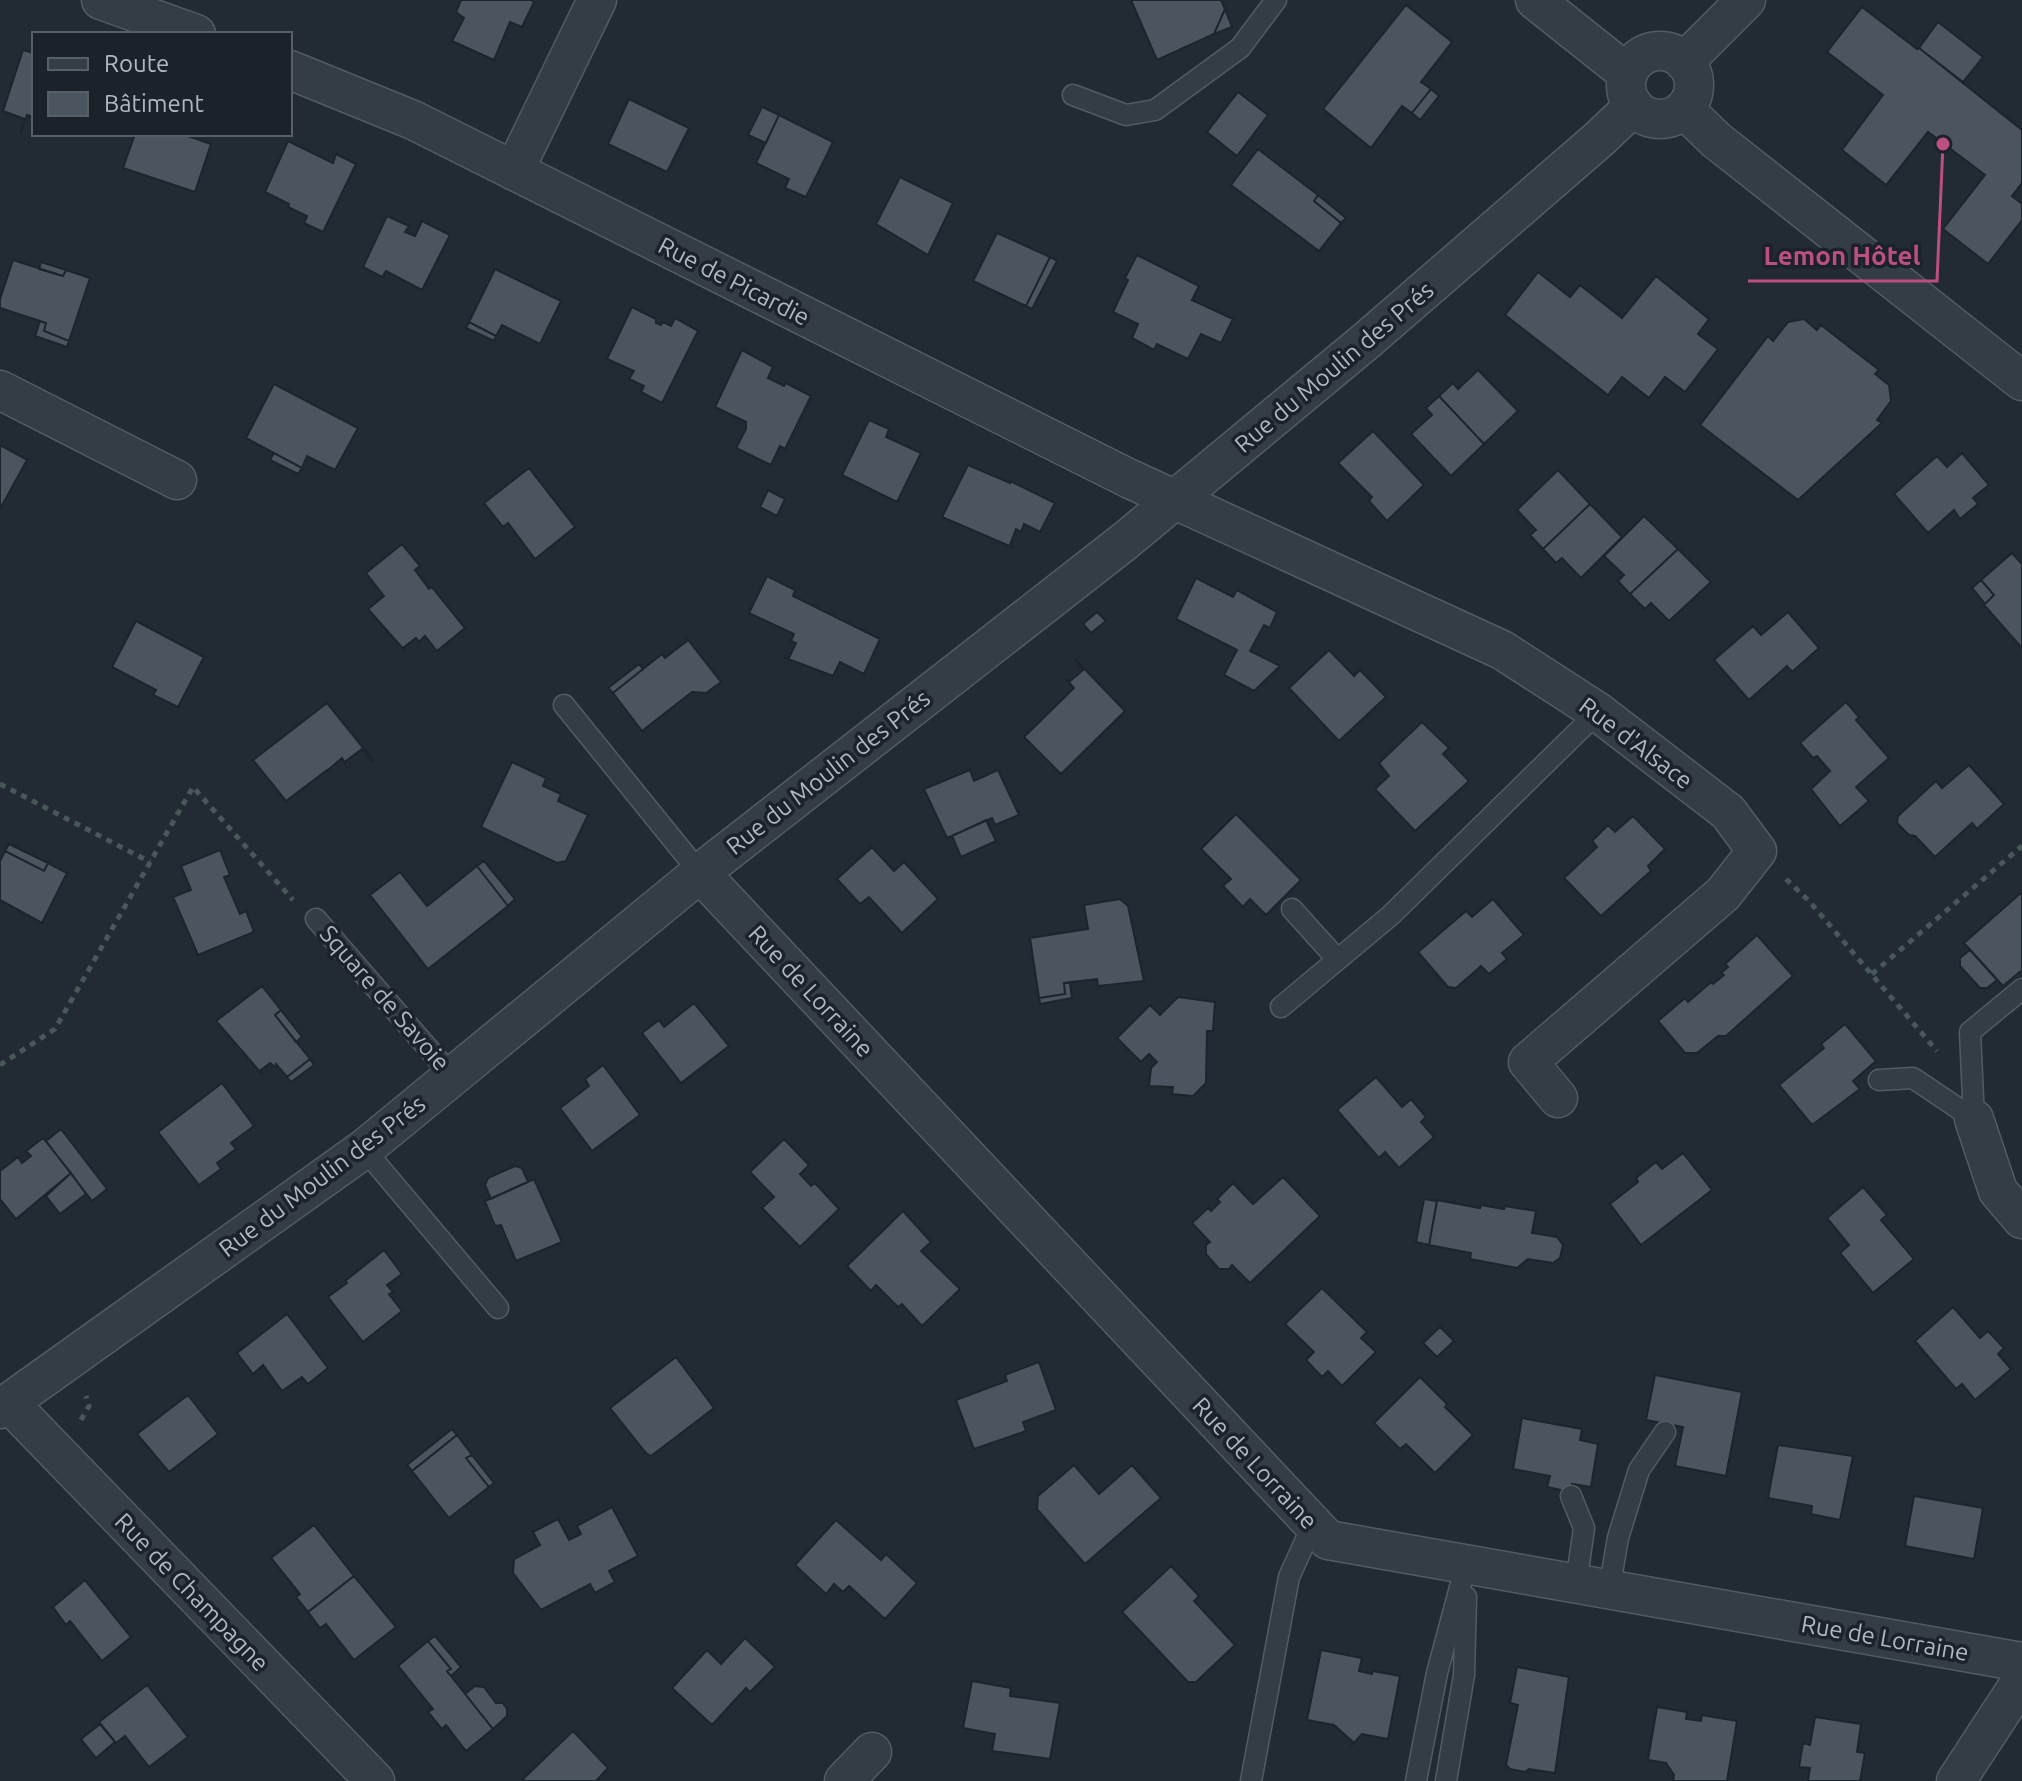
<svg xmlns="http://www.w3.org/2000/svg" width="2022" height="1781" viewBox="0 0 2022 1781" font-family="Ubuntu,sans-serif">
  <style>
    .building { fill: #4b555f; stroke: #1d242b; stroke-width: 2 }
    .lines { fill: none; stroke-linecap: round; stroke-linejoin: round }
    .lane-casing { stroke: #535b62; stroke-width: 23 }
    .street-casing { stroke: #535b62; stroke-width: 41 }
    .path { stroke: #485859; stroke-width: 5; stroke-dasharray: 6 6; stroke-linecap: butt }
    .lane { stroke: #353d44; stroke-width: 20 }
    .street { stroke: #353d44; stroke-width: 38 }
    .labels { text-anchor: middle; dominant-baseline: central; stroke-width: 7; stroke-linejoin: round; paint-order: stroke }
    .street-label { font-size: 24px; fill: #afb8c1; stroke: #1b2229 }
    .leader { fill: none; stroke: #bb507f; stroke-width: 3 }
    .callout-dot { fill: #bb507f; stroke: #1b2229; stroke-width: 3 }
    .callout-label { font-size: 26px; text-anchor: middle; font-weight: bold; fill: #bb507f; stroke: #1b2229; stroke-width: 7; stroke-linejoin: round; paint-order: stroke }
  </style>
  <rect width="100%" height="100%" fill="#222b33"/>
  <path class="building" d="M461,0H531L534,2L522,27L510,22L494,60L452,41L464,18L456,12Z
    M1131,0H1221L1225,9L1214,34L1157,60Z
    M1406,5L1452,42L1421,82L1431,89L1412,113L1402,106L1371,148L1323,109Z
    M1862,7L1917,49L1919,48L2022,130V183L2012,196L2022,204V220L1988,264L1943,229L1985,175L1928,132L1886,185L1842,150L1883,95L1827,52Z
    M1225,9L1232,27L1214,34Z
    M1938,22L1983,57L1963,82L1919,48Z
    M23,50L34,53V117L27,115L20,134L25,119L3,111Z
    M1431,89L1439,96L1420,120L1412,113Z
    M1238,92L1268,115L1237,156L1207,132Z
    M629,99L689,128L667,172L608,144Z
    M762,107L779,115L766,143L748,135Z
    M779,115L833,142L806,197L785,188L789,179L756,163Z
    M135,134H182L211,144L195,192L123,168Z
    M288,141L333,163L336,154L356,164L323,232L304,223L307,216L288,207L289,204L265,192Z
    M1258,149L1318,195L1314,201L1341,223L1319,251L1231,185Z
    M900,177L953,203L928,255L876,224Z
    M1318,195L1346,218L1341,223L1314,201Z
    M387,216L409,226L405,232L415,236L422,221L450,235L422,290L386,271L382,277L363,267Z
    M997,233L1050,257L1026,306L973,281Z
    M1137,255L1199,286L1192,300L1233,319L1221,343L1201,334L1188,359L1157,344L1154,350L1132,338L1138,324L1113,312L1128,280L1125,278Z
    M1050,257L1057,261L1032,309L1026,306Z
    M13,260L63,276L66,270L90,278L69,341L44,331L46,323L0,308V299Z
    M41,262L66,270L63,276L39,269Z
    M495,269L561,301L540,344L502,325L496,336L469,322Z
    M1538,272L1570,297L1580,285L1622,318L1656,276L1709,319L1698,334L1718,349L1685,392L1665,377L1649,398L1622,377L1608,395L1505,315Z
    M632,307L656,319V323L661,325L663,322L671,326L675,318L698,331L662,403L641,392L644,386L629,379L634,371L607,359Z
    M1804,319L1817,330L1821,325L1879,370L1875,374L1889,385L1891,401L1877,420L1882,423L1798,500L1700,425L1768,336L1773,341L1788,322Z
    M40,321L46,323L44,331L69,341L67,347L35,336Z
    M469,322L496,336L494,341L466,328Z
    M742,350L773,367L768,378L784,386L786,383L811,396L785,449L780,446L771,465L736,448L746,429V422L715,407Z
    M1478,370L1518,411L1484,444L1439,396L1453,383L1458,389Z
    M274,384L358,428L335,470L307,456L302,468L246,438Z
    M1439,396L1484,444L1451,476L1411,434L1432,415L1426,408Z
    M869,420L889,429L886,437L921,453L897,502L842,475Z
    M1373,431L1424,485L1387,521L1369,501L1372,497L1338,463Z
    M0,445L27,460L0,509Z
    M274,453L302,468L298,474L270,460Z
    M1962,453L1989,485L1973,498L1978,504L1960,519L1954,510L1928,533L1894,494L1937,456L1947,467Z
    M968,465L1010,483V481L1055,503L1040,532L1024,524L1021,532L1016,529L1010,545L1014,548L942,517Z
    M529,468L575,527L535,559L508,523L503,527L484,503Z
    M1558,470L1590,504L1543,549L1530,535L1536,530L1517,510Z
    M768,490L785,499L777,516L760,507Z
    M1590,504L1622,537L1581,578L1562,558L1556,563L1543,549Z
    M1644,516L1678,549L1630,594L1618,581L1624,575L1604,556Z
    M402,544L420,566L415,570L429,589L432,587L465,628L437,651L425,636L419,642L416,638L404,647L406,652L368,609L384,596L366,573Z
    M1678,549L1711,582L1669,621L1651,603L1645,609L1630,594Z
    M2012,553L2022,564V648L1984,605L1994,595L1981,580Z
    M767,576L795,590L793,596L880,639L864,674L840,662L833,676L783,657L789,658L796,643L791,641L794,634L749,613Z
    M1196,578L1233,597L1237,590L1277,612L1270,628L1264,625L1250,651L1280,666L1254,691L1224,675L1237,650L1176,619Z
    M1981,580L1994,595L1985,604L1972,588Z
    M1097,612L1106,621L1091,633L1083,624Z
    M1788,612L1819,648L1792,672L1787,666L1749,700L1714,660L1753,626L1761,635Z
    M136,621L204,657L178,707L153,695L156,690L112,667Z
    M685,636L721,682L706,693L692,692L642,731L613,693L662,654L665,658L687,641Z
    M1329,650L1354,676L1360,670L1386,697L1339,741L1289,688Z
    M1074,658L1125,711L1061,774L1024,737L1074,688L1066,679L1070,681L1083,670Z
    M639,664L643,669L613,693L608,688Z
    M1846,702L1859,717L1856,720L1889,758L1856,787L1869,801L1840,826L1811,789L1830,771L1817,756L1813,758L1800,743Z
    M327,703L373,760L371,761L362,749L346,761L350,766L348,768L342,758L328,770L329,772L327,770L286,801L253,760Z
    M1422,722L1449,748L1443,754L1469,781L1415,831L1375,789L1389,776L1379,763Z
    M512,762L546,778L543,786L561,794L558,801L588,815L566,861L557,863L481,827Z
    M1969,765L2004,804L1977,829L1972,823L1935,857L1915,836L1909,835L1897,823L1898,816L1936,781L1942,788Z
    M970,770L974,781L998,770L1019,815L995,825L992,818L947,838L924,789Z
    M1236,814L1301,880L1266,915L1250,899L1243,907L1223,886L1231,879L1201,849Z
    M1633,816L1665,849L1648,866L1651,871L1601,916L1564,878L1597,847L1592,841L1608,825L1615,832Z
    M986,820L996,841L961,857L952,836Z
    M9,844L48,863L44,871L5,851Z
    M872,847L894,871L904,862L938,899L902,933L869,897L860,904L837,879Z
    M220,850L230,875L224,877L240,914L246,911L254,932L198,955L173,897L191,890L181,866Z
    M5,851L44,871L48,863L67,873L42,923L0,900V861Z
    M484,861L515,899L508,906L477,866Z
    M477,866L508,906L428,969L370,895L400,872L427,906Z
    M2022,892V970L2003,986L1964,943Z
    M1120,899L1128,906L1144,981L1098,986L1097,979L1064,983L1065,994L1039,998L1030,938L1088,929L1084,905Z
    M1493,899L1524,935L1502,953L1507,959L1489,974L1481,966L1456,988L1448,987L1418,952L1466,911L1472,917Z
    M1757,935L1793,976L1726,1036H1718L1697,1053H1685L1658,1021L1685,998L1688,1002L1711,982L1713,984L1724,975L1721,973L1728,967L1725,964Z
    M1970,950L1997,980L1987,988H1980L1960,966V958Z
    M1064,983H1070L1072,998L1040,1004L1039,998L1065,994Z
    M262,986L281,1010L275,1015L310,1059L287,1077L276,1064L275,1067L270,1063L261,1070L262,1074L216,1021Z
    M1178,997L1215,1002L1213,1031H1207L1206,1083L1193,1096L1172,1094L1173,1087L1149,1086L1151,1068L1157,1062L1149,1054L1141,1062L1117,1038L1150,1005L1160,1015Z
    M694,1003L729,1046L681,1083L642,1033L659,1020L664,1027Z
    M281,1010L302,1037L296,1042L275,1015Z
    M1845,1024L1876,1061L1853,1081L1860,1089L1812,1125L1779,1085L1824,1048L1821,1044Z
    M310,1059L314,1065L291,1082L287,1077Z
    M603,1065L640,1115L592,1151L560,1108L589,1086L585,1079Z
    M1376,1077L1402,1107L1411,1099L1426,1117L1421,1122L1434,1137L1399,1168L1385,1152L1379,1158L1337,1110Z
    M222,1083L254,1126L231,1143L236,1149L217,1163L221,1169L199,1185L158,1132Z
    M61,1129L107,1189L92,1201L46,1141Z
    M43,1138L71,1173L16,1219L0,1199V1171L18,1157L22,1163L31,1156L26,1151Z
    M784,1139L809,1165L800,1174L811,1186L815,1183L839,1209L800,1247L762,1208L774,1197L750,1172Z
    M1683,1153L1712,1190L1641,1245L1610,1204L1638,1182L1636,1178L1656,1162L1662,1169Z
    M515,1166L522,1168L528,1182L491,1199L485,1185L488,1178Z
    M71,1173L86,1194L60,1214L46,1196Z
    M1283,1177L1320,1216L1250,1283L1232,1265L1229,1269H1219L1206,1254V1245L1210,1242L1192,1223L1208,1208L1211,1211L1220,1202L1217,1199L1233,1183L1253,1204Z
    M534,1179L562,1242L516,1261L501,1225L495,1226L485,1201Z
    M1863,1187L1887,1215L1881,1220L1914,1259L1873,1293L1840,1253L1849,1245L1827,1218Z
    M1424,1199L1437,1201L1429,1245L1416,1242Z
    M1437,1200L1480,1208L1481,1205L1504,1209L1505,1206L1536,1211L1532,1233L1557,1237L1563,1245L1560,1258L1553,1263L1528,1259L1517,1268L1470,1259L1471,1253L1429,1245Z
    M903,1211L931,1242L921,1251L960,1289L922,1326L902,1304L898,1307L876,1285L871,1291L847,1266Z
    M384,1250L402,1274L387,1285L393,1292L389,1294L402,1311L363,1342L328,1297L347,1283L345,1281Z
    M1322,1288L1367,1332L1361,1338L1376,1352L1342,1386L1328,1371L1322,1377L1306,1360L1314,1352L1285,1324Z
    M1953,1307L1980,1338L1988,1331L2004,1348L1998,1354L2011,1369L1975,1400L1962,1384L1956,1389L1915,1341Z
    M287,1314L328,1368L308,1384L302,1377L282,1391L263,1365L253,1374L237,1353Z
    M1440,1327L1454,1341L1437,1357L1423,1343Z
    M676,1357L714,1408L651,1456L646,1453L610,1408Z
    M1039,1362L1056,1410L1023,1422L1026,1431L974,1449L956,1400L1007,1381L1005,1375Z
    M1655,1375L1742,1392L1726,1476L1675,1466L1683,1427L1646,1420Z
    M1420,1377L1447,1404L1445,1407L1473,1435L1435,1473L1406,1444L1400,1449L1374,1423Z
    M188,1395L218,1434L169,1472L137,1434Z
    M1522,1418L1582,1429L1580,1440L1598,1444L1591,1487L1572,1484L1570,1492L1547,1487L1550,1476L1513,1469Z
    M452,1429L457,1435L412,1471L407,1465Z
    M457,1435L472,1455L466,1458L489,1487L449,1518L412,1471Z
    M1778,1445L1853,1456L1840,1520L1811,1514L1812,1506L1768,1498Z
    M472,1455L494,1483L489,1487L466,1458Z
    M1074,1465L1099,1494L1132,1465L1161,1498L1085,1564L1037,1509L1038,1496Z
    M1914,1496L1983,1508L1974,1559L1905,1546Z
    M612,1507L638,1556L609,1571L615,1582L595,1593L590,1584L541,1610L513,1573L514,1559L540,1545L533,1532L558,1519L569,1540L581,1534L577,1526Z
    M836,1520L881,1560L886,1554L917,1583L885,1619L849,1586L843,1592L834,1584L826,1594L795,1565Z
    M314,1525L354,1576L308,1612L296,1597L300,1594L271,1558Z
    M1171,1566L1199,1596L1194,1601L1235,1645L1196,1682H1188L1122,1612Z
    M354,1576L396,1627L354,1660L326,1624L320,1628L308,1612Z
    M85,1580L131,1637L102,1661L70,1621L66,1625L53,1607Z
    M435,1636L461,1667L451,1676L447,1671L451,1669L428,1641Z
    M745,1638L775,1667L750,1692L746,1688L712,1725L672,1688L707,1650L721,1664Z
    M428,1641L451,1669L447,1671L493,1729L466,1751L446,1725L442,1729L428,1712L433,1709L398,1666Z
    M1321,1650L1362,1658L1359,1671L1372,1674L1373,1671L1400,1676L1388,1739L1362,1734L1351,1746L1353,1742L1334,1725L1307,1720Z
    M1517,1667L1569,1677L1555,1773L1529,1769L1525,1772L1510,1769L1506,1765L1518,1705L1510,1703Z
    M972,1681L1011,1688L1010,1696L1060,1703L1050,1759L992,1751L995,1734L963,1728Z
    M147,1685L188,1737L149,1767L125,1736L116,1743L99,1722Z
    M475,1686L484,1687L496,1703H503L507,1709V1716L493,1729L465,1694Z
    M1657,1707L1687,1712L1686,1719L1701,1721L1702,1715L1737,1721L1727,1781H1673L1674,1775L1666,1763L1648,1760Z
    M1815,1717L1861,1724L1857,1752L1865,1753L1860,1781H1808L1810,1768L1799,1767L1803,1743L1810,1745Z
    M100,1724L115,1742L96,1758L81,1739Z
    M573,1731L608,1768L596,1781H524L523,1779Z"/>
  <g class="lines">
    <g class="lane-casing">
      <path id="lane" d="M1073,95L1126,115L1155,110L1240,48L1276,0
        M564,705L700,873
        M1292,909L1337,959
        M316,919L453,1077
        M1281,1007L1391,915L1598,712
        M1879,1080L1913,1078L1974,1119
        M1974,1119L1970,1032L2022,989
        M364,1149L498,1308
        M1571,1496L1584,1528L1576,1584
        M1609,1590L1618,1538L1639,1470L1665,1432
        M1251,1781L1289,1577L1313,1524
        M1416,1781L1437,1673L1466,1565
        M1446,1781L1464,1675L1466,1597"/>
    </g>
    <g class="street-casing">
      <path id="street" d="M101,0L196,34
        M1535,0L1628,74
        M1626 85a34 34 0 1 1 68 0a34 34 0 1 1-68 0Z
        M1684,62L1746,0
        M290,70L413,120L1130,479L1502,650L1598,712L1728,812L1757,851L1723,894L1528,1062L1558,1098
        M1684,109L1716,140L2022,381
        M514,171L597,0
        M0,390L177,480
        M700,873L1328,1540L2022,1662
        M1974,1119L1998,1191L2022,1219
        M9,1403L375,1781
        M0,1409L364,1149L700,873L1125,541L1366,341L1598,140L1634,106
        M844,1781L872,1752
        M1956,1781L2022,1680"/>
    </g>
    <path class="path" d="M0,784L150,862
      M1786,879L1809,901L1937,1051
      M1872,974L2022,846
      M0,1065L55,1029L193,787L293,900
      M81,1420L89,1406L86,1396"/>
    <use href="#lane" class="lane"/>
    <use href="#street" class="street"/>
  </g>
  <g class="labels">
    <g class="street-label">
      <text transform="translate(734 281) rotate(27)">Rue de Picardie</text>
      <text transform="translate(1334 367) rotate(-40)">Rue du Moulin des Prés</text>
      <text transform="translate(1636 743) rotate(37)">Rue d'Alsace</text>
      <text transform="translate(828 772) rotate(-38)">Rue du Moulin des Prés</text>
      <text transform="translate(811 991) rotate(47)">Rue de Lorraine</text>
      <text transform="translate(385 998) rotate(49)">Square de Savoie</text>
      <text transform="translate(322 1176) rotate(-37)">Rue du Moulin des Prés</text>
      <text transform="translate(1255 1463) rotate(47)">Rue de Lorraine</text>
      <text transform="translate(192 1592) rotate(46)">Rue de Champagne</text>
      <text transform="translate(1885 1638) rotate(10)">Rue de Lorraine</text>
    </g>
  </g>
  <path class="leader" d="M1943 144L1937 281H1748"/>
  <circle class="callout-dot" cx="1943" cy="144" r="8"/>
  <g class="callout-label">
    <text x="1842" y="265">Lemon Hôtel</text>
  </g>
  <rect x="32" y="32" width="260" height="104" fill="#1b2229" stroke="#565e66" stroke-width="2"/>
  <rect x="48" y="58" width="40" height="12" fill="#353d44" stroke="#565e66" stroke-width="2"/>
  <text x="104" y="72" font-size="24" fill="#afb8c1">Route</text>
  <rect x="48" y="92" width="40" height="24" fill="#4b555f" stroke="#565e66" stroke-width="2"/>
  <text x="104" y="112" font-size="24" fill="#afb8c1">Bâtiment</text>
</svg>
